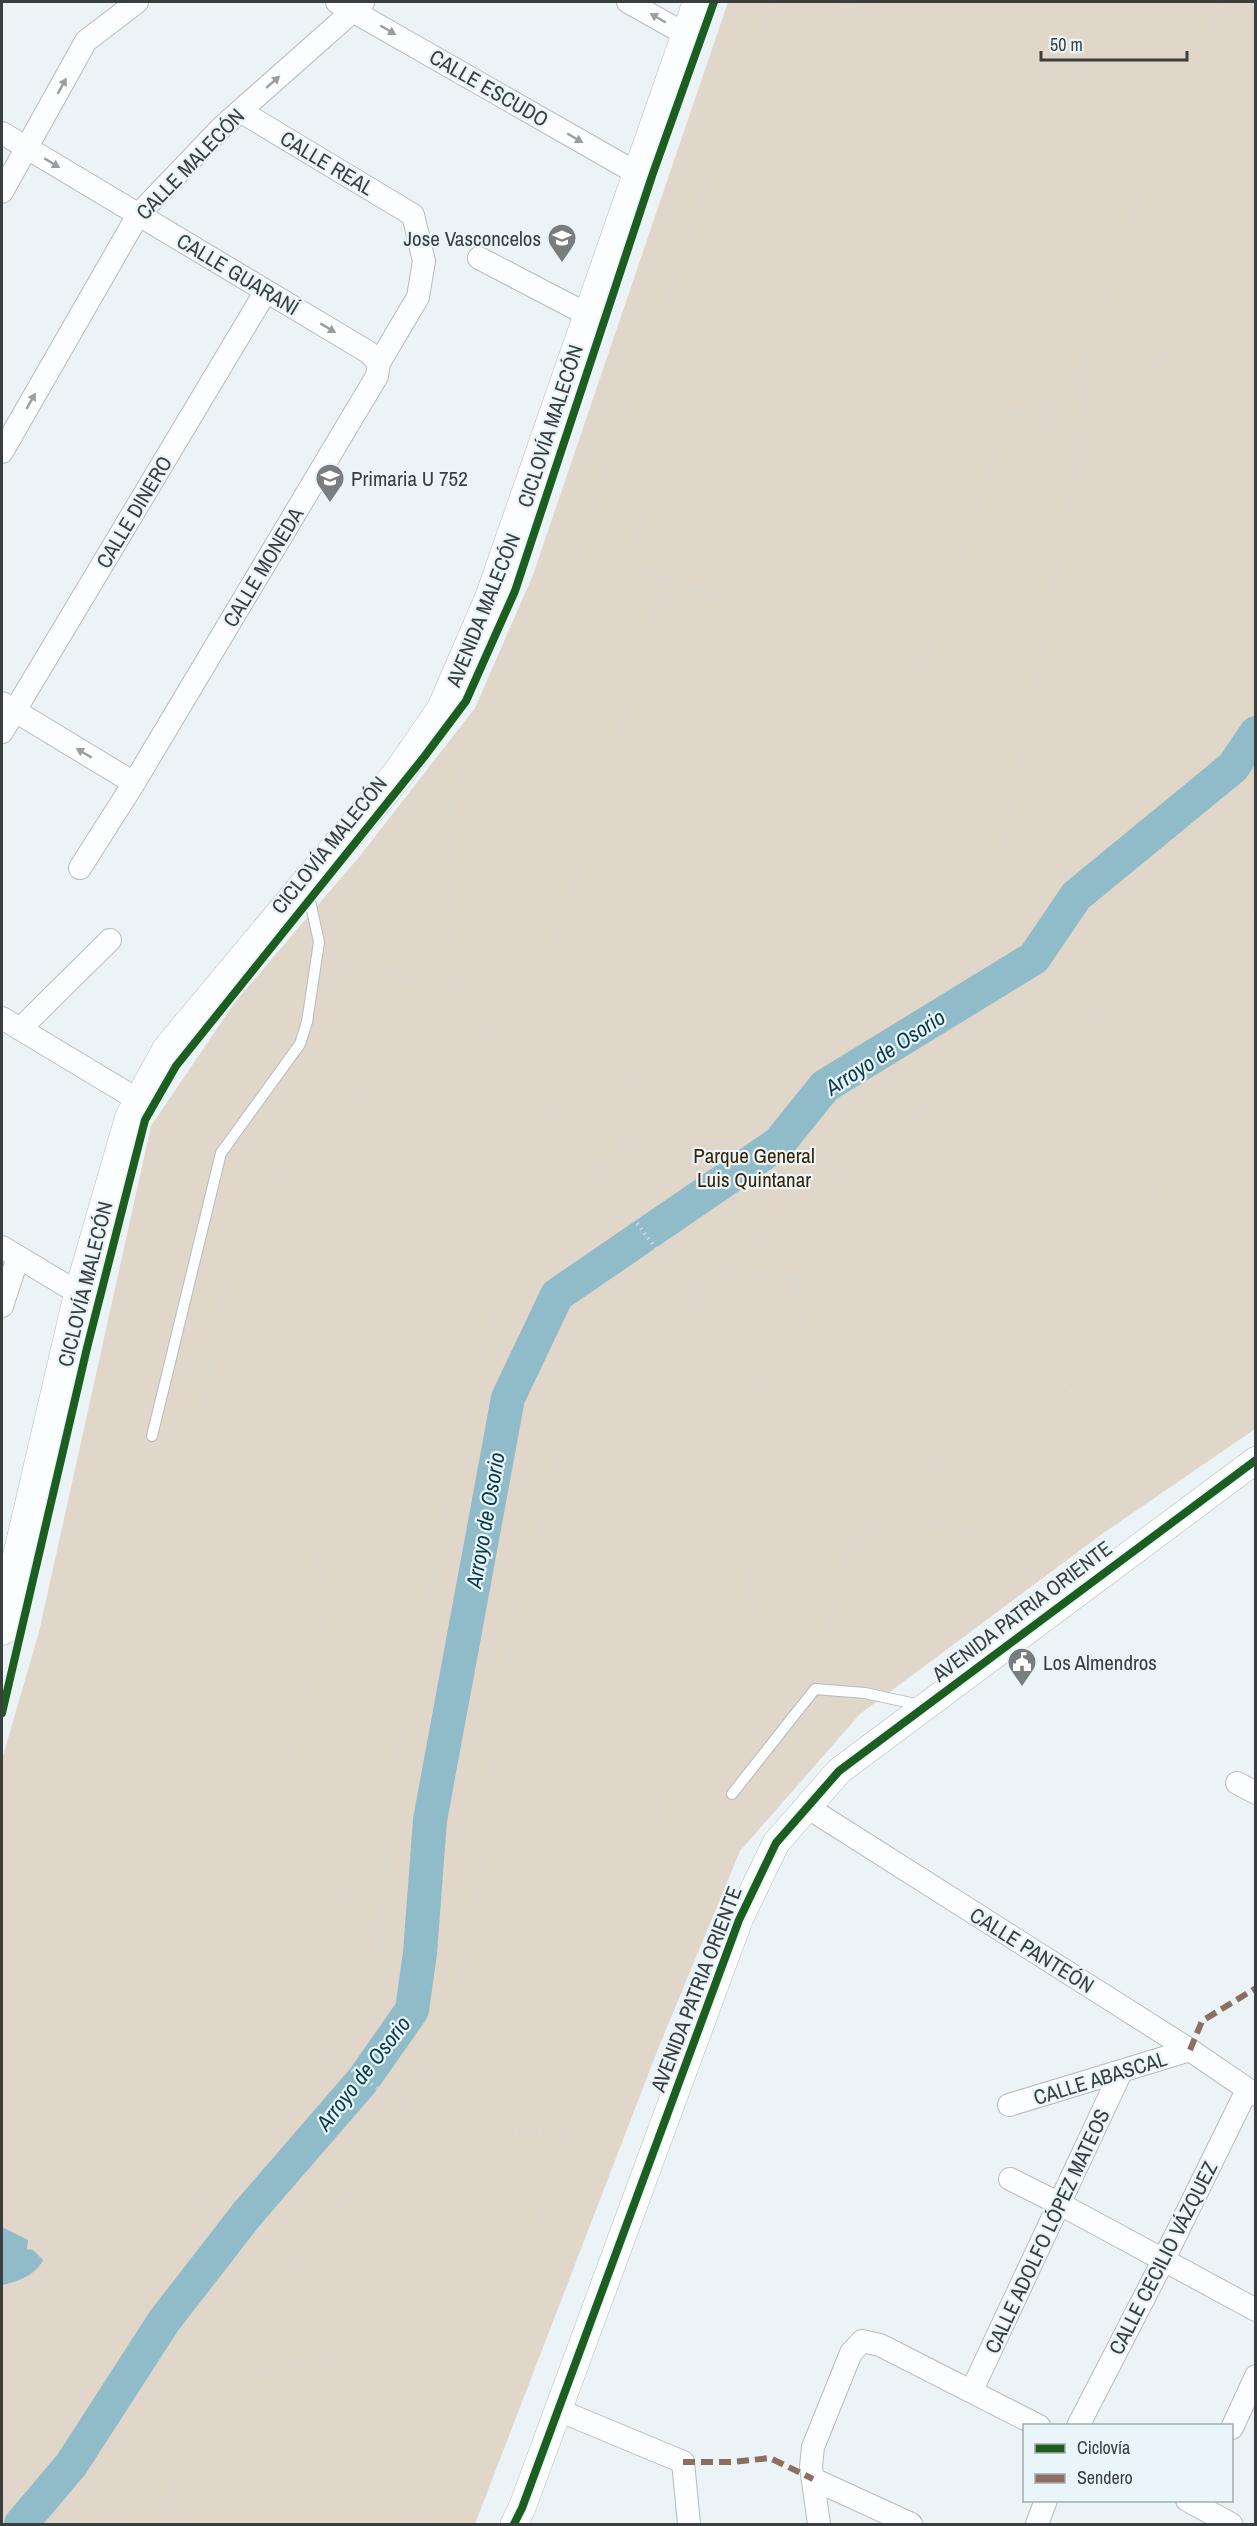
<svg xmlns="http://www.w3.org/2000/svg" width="1257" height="2526" viewBox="0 0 1257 2526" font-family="'Archivo Narrow',sans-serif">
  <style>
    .green { fill: #e0d6c9 }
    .water { fill: #90bbc8 }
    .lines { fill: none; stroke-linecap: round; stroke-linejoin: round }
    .river { stroke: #90bbc8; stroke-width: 34 }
    .service-casing { stroke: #b7bcbe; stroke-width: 12 }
    .minor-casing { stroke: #b7bcbe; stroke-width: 24 }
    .tertiary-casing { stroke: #b7bcbe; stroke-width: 28 }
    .secondary-casing { stroke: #b7bcbe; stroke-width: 33 }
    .path { stroke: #d5d7d8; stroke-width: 4; stroke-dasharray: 1.5 4.5; stroke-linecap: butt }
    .service { stroke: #fcfdfe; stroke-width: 10 }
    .minor { stroke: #fcfdfe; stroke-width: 22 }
    .tertiary { stroke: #fcfdfe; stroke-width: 27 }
    .secondary { stroke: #fcfdfe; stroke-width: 32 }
    .quiet { stroke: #8d6e63; stroke-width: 6; stroke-dasharray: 12 6; stroke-linecap: butt }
    .cycleway-casing { stroke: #e9f5f9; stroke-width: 11 }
    .cycleway { stroke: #1b5e20; stroke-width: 8 }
    .oneway { fill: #9a9e9e }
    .labels { text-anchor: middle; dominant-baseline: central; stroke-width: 4.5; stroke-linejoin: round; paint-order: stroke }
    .street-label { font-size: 21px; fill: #393e3f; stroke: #e9f5f9 }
    .poi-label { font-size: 21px; fill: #393e3f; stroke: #e9f5f9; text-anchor: start }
    .park-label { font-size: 21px; fill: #3b2403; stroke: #e9f5f9 }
    .water-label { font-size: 22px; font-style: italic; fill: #053d4a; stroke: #e9f5f9 }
  </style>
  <rect width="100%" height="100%" fill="#ecf3f6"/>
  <path class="green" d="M728,2H1255V1429L1102,1534L860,1714L740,1851L658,2049L475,2524H2V1759L39,1632L151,1126L235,1002L359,857L475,708L533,575Z"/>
  <path class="water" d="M2,2227L28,2240L27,2249L33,2250L43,2260C36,2275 17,2282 2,2285Z"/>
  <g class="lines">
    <path class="river" d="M21,2524L71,2465L164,2321L247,2214L363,2080L412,2010L420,1953L430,1820L508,1398L557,1295L779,1143L825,1086L1034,958L1076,896L1233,767L1256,733"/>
    <g class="service-casing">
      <path id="service" d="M152,1436L221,1153L300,1044L307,1022L319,942L308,892
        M732,1794L815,1689L865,1693L920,1705"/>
    </g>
    <g class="minor-casing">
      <path id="minor" d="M337,2L640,175
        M628,2L687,35
        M2,133L368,352L379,363
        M2,192L86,41L137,2
        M479,258L590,316
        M2,452L138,215L222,127L363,2
        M2,703L134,783
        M2,732L266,291
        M80,868L134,783L377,376L379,363L418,297L424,261L413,215L240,111
        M2,1018L140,1101
        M20,1029L110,940
        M2,1247L80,1294
        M2,1306L18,1257
        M1237,1783L1256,1793
        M807,1807L1190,2050L1256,2095
        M1009,2105L1190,2050
        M1010,2179L1060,2204L1256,2310
        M972,2390L1121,2072
        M558,2410L683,2462L689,2524
        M1078,2426L1163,2261L1247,2090
        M1232,2428L1256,2376
        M813,2479L911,2524
        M1187,2500L1231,2524
        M819,2524L811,2467L813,2447L851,2353L862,2341L880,2345L1039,2426
        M1037,2524L1046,2500"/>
    </g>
    <g class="tertiary-casing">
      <path id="tertiary" d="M514,2524L522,2508L739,1920L776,1843L839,1771L1256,1460"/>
    </g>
    <g class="secondary-casing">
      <path id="secondary" d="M2,1629L80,1294L131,1118L168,1050L399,773L443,709L491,598L699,2"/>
    </g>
    <path class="path" d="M836,2L1156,143L1088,359
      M1156,142L1203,58L1219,2
      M658,472L626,565L695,589
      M656,610L667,579
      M330,953L347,968L453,984L874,1532L847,1552L818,1676
      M327,981L347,968L356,940
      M453,984L450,802L485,710L546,641L772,2
      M252,996L288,1032
      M1099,1004L1219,925L1256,915
      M634,1080L724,1043
      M622,1148L634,1080L556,945L656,611L696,589L924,669L1009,412L1043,417
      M719,1274L797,1279L872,1197L978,1101L1099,1004L1086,1067L1133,1135L1157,1188L1137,1287L1020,1459L980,1488L942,1471L802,1323L797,1279
      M917,1586L874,1532L916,1518L1032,1549L1087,1529
      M381,1938L392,1784L467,1411L489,1332L514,1272L554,1202L563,1194L622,1149L746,1063L1002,850L1033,706L1070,493L1082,453L1088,359L1043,417L1082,453L1212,297L1256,249
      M327,2053L403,2106
      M421,2074C454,2099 485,2131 530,2132C542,2133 555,2130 567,2129
      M294,2258C303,2296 317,2329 338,2361
      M125,2477C139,2486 166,2508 168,2524
      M2,2505L15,2490L85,2358L103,2311L150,2243L235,2168L287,2115L346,2026L379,1961L381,1938L276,1815L329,1600L316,1550L233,1528L197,1443L230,1265L275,1181L361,1118L363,1096L309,1051
      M167,2516L176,2481L188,2453L212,2416L240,2386L265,2371L303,2364L361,2360L406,2368L452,2392L484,2394
      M96,2524L217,2323L294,2258L373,2164L449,2021L469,1955L515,1614L561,1456L591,1387L628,1348L660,1320L1127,946L1139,910L1179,882L1256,889
      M409,2524L475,2418L494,2369L568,2129L663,1865L658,1815L662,1784L673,1756L739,1662L754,1621L749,1572L731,1530L705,1481L647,1424L591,1387"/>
    <use href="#service" class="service"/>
    <use href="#minor" class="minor"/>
    <use href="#tertiary" class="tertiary"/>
    <use href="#secondary" class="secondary"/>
    <path class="quiet" d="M1190,2050L1202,2021L1256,1988
      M683,2462H733L770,2458L813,2479"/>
    <g class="cycleway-casing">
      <path id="cycleway" d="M2,1713L87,1348L145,1120L176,1066L424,757L466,701L515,591L652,176L714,2
        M514,2524L522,2508L739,1920L776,1843L839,1771L1256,1460"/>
    </g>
    <use href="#cycleway" class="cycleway"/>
  </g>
  <defs><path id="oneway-solid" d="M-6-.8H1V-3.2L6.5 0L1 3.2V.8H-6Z" transform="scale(1.5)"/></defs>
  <g class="oneway">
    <use href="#oneway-solid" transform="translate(658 18) rotate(-150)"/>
    <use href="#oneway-solid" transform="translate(388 30) rotate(30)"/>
    <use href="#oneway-solid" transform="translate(273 82) rotate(-41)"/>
    <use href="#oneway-solid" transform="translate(62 86) rotate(-61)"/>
    <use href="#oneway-solid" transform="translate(575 138) rotate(30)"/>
    <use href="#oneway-solid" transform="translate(52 163) rotate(31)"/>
    <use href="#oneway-solid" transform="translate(328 328) rotate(31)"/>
    <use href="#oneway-solid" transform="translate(31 401) rotate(-60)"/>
    <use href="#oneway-solid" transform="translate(84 753) rotate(-149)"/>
  </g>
  <defs>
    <g id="school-pin" transform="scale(1.5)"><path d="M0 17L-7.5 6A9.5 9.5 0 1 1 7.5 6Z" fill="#787d7f" stroke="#e9f5f9"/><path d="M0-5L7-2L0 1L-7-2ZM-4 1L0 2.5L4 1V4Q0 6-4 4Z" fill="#fff"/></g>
    <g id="civic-pin" transform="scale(1.5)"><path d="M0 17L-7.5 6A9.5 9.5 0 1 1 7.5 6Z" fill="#787d7f" stroke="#e9f5f9"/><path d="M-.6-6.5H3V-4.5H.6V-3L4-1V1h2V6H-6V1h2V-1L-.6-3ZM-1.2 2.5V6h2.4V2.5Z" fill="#fff"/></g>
  </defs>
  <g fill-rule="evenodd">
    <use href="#school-pin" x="562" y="238"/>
    <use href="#school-pin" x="330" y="478"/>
    <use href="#civic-pin" x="1022" y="1662"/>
  </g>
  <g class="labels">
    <g class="street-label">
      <text transform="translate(489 88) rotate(30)">CALLE ESCUDO</text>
      <text transform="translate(327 163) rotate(31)">CALLE REAL</text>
      <text transform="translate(190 164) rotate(-46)">CALLE MALECÓN</text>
      <text transform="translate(238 274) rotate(31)">CALLE GUARANÍ</text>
      <text transform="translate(550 426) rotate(-72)">CICLOVÍA MALECÓN</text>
      <text transform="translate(134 512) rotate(-59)">CALLE DINERO</text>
      <text transform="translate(263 567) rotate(-59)">CALLE MONEDA</text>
      <text transform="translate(483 610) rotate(-68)">AVENIDA MALECÓN</text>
      <text transform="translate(329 845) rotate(-51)">CICLOVÍA MALECÓN</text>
      <text transform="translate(85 1284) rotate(-76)">CICLOVÍA MALECÓN</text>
      <text transform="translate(1022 1611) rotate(-37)">AVENIDA PATRIA ORIENTE</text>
      <text transform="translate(1032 1950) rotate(32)">CALLE PANTEÓN</text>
      <text transform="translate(696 1989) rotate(-69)">AVENIDA PATRIA ORIENTE</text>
      <text transform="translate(1100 2078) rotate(-17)">CALLE ABASCAL</text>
      <text transform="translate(1047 2231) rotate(-65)">CALLE ADOLFO LÓPEZ MATEOS</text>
      <text transform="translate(1163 2258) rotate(-63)">CALLE CECILIO VÁZQUEZ</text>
    </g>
    <g class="poi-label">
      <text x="541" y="238" text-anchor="end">Jose Vasconcelos</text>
      <text x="351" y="478">Primaria U 752</text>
      <text x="1043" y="1662">Los Almendros</text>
    </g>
    <g class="park-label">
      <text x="754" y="1155">Parque General<tspan x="754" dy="24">Luis Quintanar</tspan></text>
    </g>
    <g class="water-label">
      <text transform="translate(885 1052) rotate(-33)">Arroyo de Osorio</text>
      <text transform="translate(485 1520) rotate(-80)">Arroyo de Osorio</text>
      <text transform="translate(363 2073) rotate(-52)">Arroyo de Osorio</text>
    </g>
  </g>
  <rect width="1257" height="2526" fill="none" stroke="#393e3f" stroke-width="6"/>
  <rect x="1023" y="2424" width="210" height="78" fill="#e9f5f9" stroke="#a3acaf" stroke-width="1.5"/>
  <rect x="1035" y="2444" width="30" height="9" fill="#1b5e20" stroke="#a3acaf" stroke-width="1.5"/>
  <text x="1077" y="2454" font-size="18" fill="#393e3f">Ciclovía</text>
  <rect x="1035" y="2474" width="30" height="9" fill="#8d6e63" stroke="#a3acaf" stroke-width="1.5"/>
  <text x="1077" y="2484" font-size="18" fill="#393e3f">Sendero</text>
  <path d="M1041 51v9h146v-9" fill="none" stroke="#393e3f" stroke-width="3"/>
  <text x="1050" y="51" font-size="18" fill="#393e3f" stroke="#e9f5f9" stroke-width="4.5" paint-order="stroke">50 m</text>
</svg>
